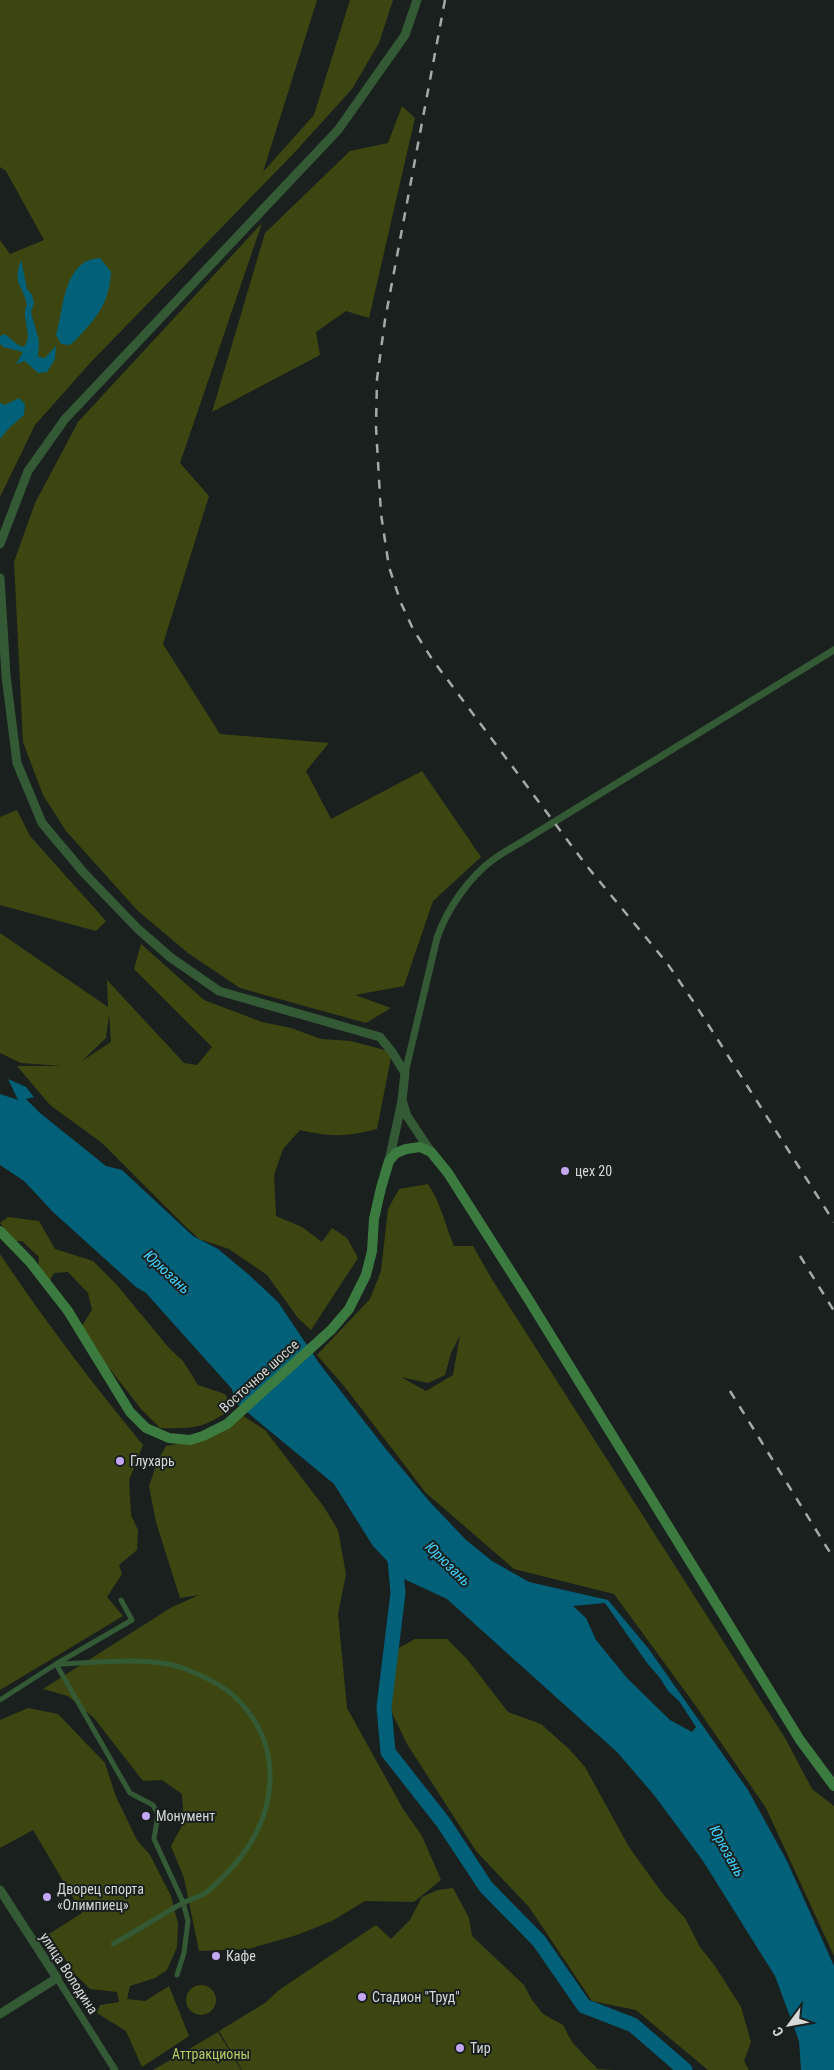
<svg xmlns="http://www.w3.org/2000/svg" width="834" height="2070" viewBox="0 0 834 2070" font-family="'Roboto Condensed',sans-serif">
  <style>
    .green { fill: #3d4610; fill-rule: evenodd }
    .water { fill: #026078; fill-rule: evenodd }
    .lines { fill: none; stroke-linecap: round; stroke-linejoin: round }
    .river { stroke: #026078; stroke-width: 15 }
    .pedestrian { stroke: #345a35; stroke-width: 5 }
    .minor { stroke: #345a35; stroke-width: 7 }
    .tertiary { stroke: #345a35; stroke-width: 9 }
    .secondary { stroke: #3c7b3f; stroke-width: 10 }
    .rail { stroke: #a5aaa8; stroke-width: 2.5; stroke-dasharray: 9 9; stroke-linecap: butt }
    .poi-dot { fill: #c3a7f2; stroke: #1a201e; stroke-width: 2 }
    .labels { text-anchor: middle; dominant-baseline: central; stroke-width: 4; stroke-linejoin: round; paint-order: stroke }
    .poi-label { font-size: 14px; fill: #d5d9d7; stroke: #1a201e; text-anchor: start }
    .street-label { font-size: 14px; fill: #d5d9d7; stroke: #1a201e }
    .park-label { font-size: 14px; fill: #b8cd62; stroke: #1a201e }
    .water-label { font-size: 15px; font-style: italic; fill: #3dd1fd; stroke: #1a201e }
  </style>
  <rect width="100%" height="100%" fill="#1a201e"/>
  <path class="green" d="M0,0H317L263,172L314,115L350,0H393L379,43L352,89L294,153L91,362L35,425L0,497V240L10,254L44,240L6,171L0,167Z
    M402,106L415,118L369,318L346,311L316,332L320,355L212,412L265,233L350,151L388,143Z
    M262,223L180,463L209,496L163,644L220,734L329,743L306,771L331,819L422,771L481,857L433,901L404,986L355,995L391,1008L366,1023L240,988L188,953L138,911L66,831L43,795L23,742L14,562L35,503L78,422Z
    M17,810L30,836L106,921L96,931L0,905V817Z
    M0,933L108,1007L107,980L184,1063L197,1065L212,1047L134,969L141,944L204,1000L262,1022L291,1028L321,1039L351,1041L392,1052L377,1129C346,1137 330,1137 300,1130L283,1149L274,1175L276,1216L302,1227L322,1242L332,1228L347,1238L358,1258L311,1330L298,1318L267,1275L229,1249L199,1239L183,1224L102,1143L50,1105L17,1066H62L21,1063L0,1053ZM109,1014L111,1042L82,1061L106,1038Z
    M428,1184C441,1203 445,1225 454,1246H473L493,1281L785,1738L812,1789L834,1806V1956L766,1808L693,1702L614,1594L514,1569L426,1493L344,1386L317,1355L370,1299L381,1271L388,1209L399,1189ZM460,1335L453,1375L426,1391L401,1377L428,1383L445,1375L451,1353Z
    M8,1217L39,1221L55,1249L93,1261L116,1284L169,1348L183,1361L198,1385L225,1394L232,1408C206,1428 193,1429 160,1428L142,1410L79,1330L92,1310L88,1293L68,1272L54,1273L48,1284L38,1272L39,1257L22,1241H15L0,1223Z
    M0,1254C44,1320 92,1383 143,1445L129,1480L131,1515L138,1530L137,1550L119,1565L122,1574L107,1597L123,1616L0,1690Z
    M242,1415L265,1430L324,1507L338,1530L346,1574L338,1614L347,1708L403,1809L422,1836L441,1880L414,1902L365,1901L332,1921L297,1935L248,1949L199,1951L184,1878L171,1846L184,1822L182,1794L162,1780L143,1781L94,1718L68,1696L43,1689L172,1607L199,1595L180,1598L156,1522L149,1486L158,1460L166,1446L200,1440Z
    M415,1639H447L467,1659L508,1712L541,1724L569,1749L585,1767L629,1847L663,1894L685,1918L700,1947L715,1966L741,2007L751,2042L744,2061L749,2070H708L636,2010L592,2001L529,1907L476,1851L407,1744L393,1715L386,1680L388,1654Z
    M28,1708L58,1714L105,1763L116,1797L137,1840L150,1855L171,1896L178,1924L177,1947L167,1970L155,1978L130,1986L127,1999L145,2001L169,1986L189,2036L142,2067L126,2031L97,2013L100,2005L119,2002L117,1992L90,1989L74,1973L49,1934L82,1913L33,1830L0,1848V1720Z
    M453,1888L469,1918L472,1936L524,1985L532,2000L543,2014L563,2025L572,2042L584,2055L598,2069L613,2070H242L219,2031L265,2003L279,1990L376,1925L391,1939L410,1920L422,1897L438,1890Z
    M186 2000a15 15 0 1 1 30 0a15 15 0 1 1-30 0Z
    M218,2032L241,2070H153Z"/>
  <path class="water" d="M100,258L111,272C109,305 96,318 75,341L69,345L61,344L56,335C64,309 63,260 100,258Z
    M21,260L27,289L32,295L34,303L31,312L39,341L38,357L45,358L56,346L55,359L47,372L38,373L25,361L16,364L23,352L3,347L0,343V336L5,334L18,345L24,347C34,334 20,318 27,305C23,284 12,285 21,260Z
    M19,398L25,404L24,415L9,428L0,439V403L5,405Z
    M8,1079L26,1087L34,1097L26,1099L40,1113L106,1166L122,1170L193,1236L218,1249L248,1274L278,1302L319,1363L385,1448L429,1501L466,1540L492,1561L529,1582L608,1600L648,1648L748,1790L787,1861L834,1966V2070H801L799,2041L775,1976L703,1861L654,1795L617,1752L447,1599L404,1579L373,1546L334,1484L236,1403L232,1389L146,1293L136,1287L53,1212L24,1181L0,1165V1094L18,1100ZM605,1603L647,1663L660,1678L668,1691L679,1701L696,1727L692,1732L670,1720L627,1678L596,1640L586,1618L573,1606Z"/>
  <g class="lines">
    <path class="river" d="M394,1549L398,1593L384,1707L388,1752L443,1822L486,1887L539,1941L584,2006L633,2025L685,2070"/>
    <path class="pedestrian" d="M0,1700L56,1664L132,1620L121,1600
      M113,1944C136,1931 158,1917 181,1904C190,1899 201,1897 208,1891C218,1883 227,1873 235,1864C278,1814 285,1746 236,1698C222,1684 199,1674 180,1667C146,1656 93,1663 56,1664L130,1793L153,1805L158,1814L154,1839L183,1902L188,1921L184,1953L177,1975"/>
    <path class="minor" d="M405,1073L437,938C447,909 469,877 494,859C505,851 517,845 528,838L834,650
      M57,1978L115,2070"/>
    <path class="tertiary" d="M0,544L28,471L65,419L338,130L405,35L417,0
      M0,578L6,676L17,763L42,823L84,873L138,929L170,957L219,991L380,1037L392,1052L405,1073L402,1100L407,1116L431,1152
      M389,1161L402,1101
      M0,1890L57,1978L0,2014"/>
    <path class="secondary" d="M0,1231L30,1262L68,1311L130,1412L146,1428L169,1438L190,1440L203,1436L227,1424L331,1330L349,1309L366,1275L372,1251L374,1219L381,1188L389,1161L396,1153L406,1149L420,1147L431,1152L448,1173L527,1297L800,1740L834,1786"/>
    <path class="rail" d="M445,0L385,320L377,379L376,427L381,514L389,567L401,603L413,629L432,659L586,865L667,963L695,1004L834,1222
      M800,1256L834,1311
      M730,1391L834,1559"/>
  </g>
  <g class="poi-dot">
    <circle cx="565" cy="1171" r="5"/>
    <circle cx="120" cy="1461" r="5"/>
    <circle cx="146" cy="1816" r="5"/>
    <circle cx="47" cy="1897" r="5"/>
    <circle cx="216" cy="1956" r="5"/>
    <circle cx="362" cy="1997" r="5"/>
    <circle cx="460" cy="2048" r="5"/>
  </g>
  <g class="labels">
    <g class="poi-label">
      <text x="575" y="1171">цех 20</text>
      <text x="130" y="1461">Глухарь</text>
      <text x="156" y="1816">Монумент</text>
      <text x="57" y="1889">Дворец спорта<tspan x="57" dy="16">«Олимпиец»</tspan></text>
      <text x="226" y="1956">Кафе</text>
      <text x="372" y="1997">Стадион "Труд"</text>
      <text x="470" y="2048">Тир</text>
    </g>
    <g class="street-label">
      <text transform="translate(259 1376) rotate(-42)">Восточное шоссе</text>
      <text transform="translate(69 1973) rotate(57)">улица Володина</text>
    </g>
    <g class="park-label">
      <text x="211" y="2054">Аттракционы</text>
    </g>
    <g class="water-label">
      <text transform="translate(167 1272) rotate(43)">Юрюзань</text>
      <text transform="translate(448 1564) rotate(44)">Юрюзань</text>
      <text transform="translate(727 1851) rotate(61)">Юрюзань</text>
    </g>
  </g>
  <g transform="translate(789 2025) rotate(238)" stroke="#1a201e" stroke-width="4" paint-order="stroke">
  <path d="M0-4L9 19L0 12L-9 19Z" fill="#d5d9d7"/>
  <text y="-8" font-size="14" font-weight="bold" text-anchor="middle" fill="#d5d9d7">С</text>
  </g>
</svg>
